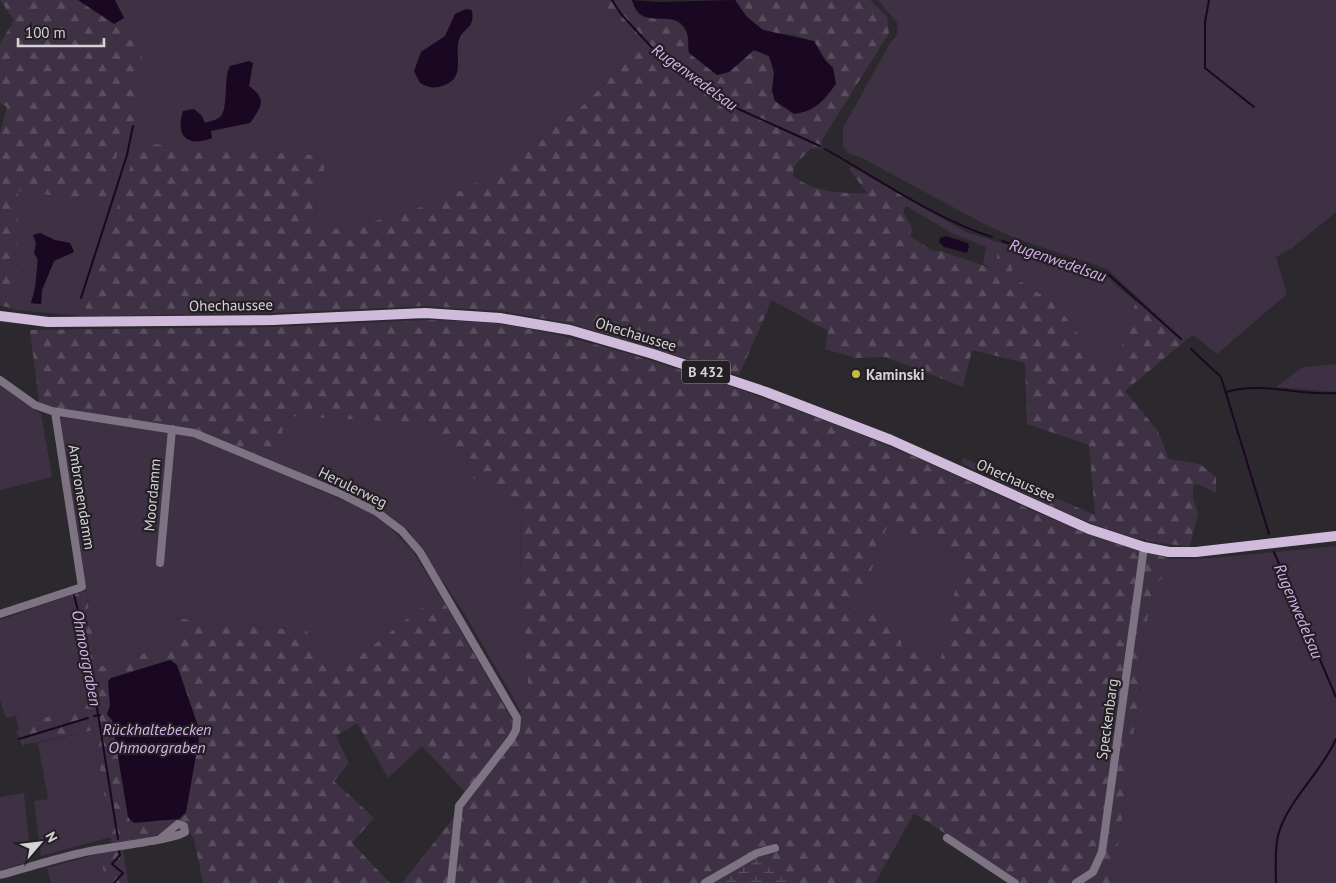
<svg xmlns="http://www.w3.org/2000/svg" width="1336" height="883" viewBox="0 0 1336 883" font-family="'PT Sans',sans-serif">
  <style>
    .grass { fill: #3d3143; fill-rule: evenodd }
    .forest { fill: url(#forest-firs); fill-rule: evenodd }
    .wetland { fill: url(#wetland-marsh) }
    .water { fill: #1a0722 }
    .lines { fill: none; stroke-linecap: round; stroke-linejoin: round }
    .stream { stroke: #1a0722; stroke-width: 2 }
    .minor { stroke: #7d7382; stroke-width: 8 }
    .major { stroke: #d1bbdc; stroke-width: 10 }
    .poi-dot { fill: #c6bc3d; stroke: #231f24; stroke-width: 2 }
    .labels { text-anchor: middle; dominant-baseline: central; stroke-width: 4.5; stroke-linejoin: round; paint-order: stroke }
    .shield { fill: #231f24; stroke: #a09da1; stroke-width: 1 }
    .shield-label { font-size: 14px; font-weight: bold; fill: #d5d3d6 }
    .street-label { font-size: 15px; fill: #d5d3d6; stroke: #231f24 }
    .poi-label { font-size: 15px; font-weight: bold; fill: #d5d3d6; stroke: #231f24; text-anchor: start }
    .water-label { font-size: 16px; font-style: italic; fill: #d8b1eb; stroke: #231f24 }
  </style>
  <defs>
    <pattern id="forest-firs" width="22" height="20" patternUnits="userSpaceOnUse" patternTransform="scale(1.25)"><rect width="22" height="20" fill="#3d3143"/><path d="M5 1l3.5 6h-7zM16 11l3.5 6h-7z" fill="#584e5d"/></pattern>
    <pattern id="wetland-marsh" width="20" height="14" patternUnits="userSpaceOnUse" patternTransform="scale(1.25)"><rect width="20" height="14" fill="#3d3143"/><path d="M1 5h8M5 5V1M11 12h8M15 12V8" fill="none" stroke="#584e5d"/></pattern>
  </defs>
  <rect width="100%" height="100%" fill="#2c292e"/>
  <path class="grass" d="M91,0H606L605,5L643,46L581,107L492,176L431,204L371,222L311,233L327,156L138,143L83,316L16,310L17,190L105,202L125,123H138ZM40,233L54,240L70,243L74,252L54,261L42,290L41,304L31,303C35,288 41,266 34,253Z
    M878,0H1336V212L1292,248L1276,257L1287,294L1217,354L1193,335L1185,341L1107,269L1017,239L984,224L862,158L848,153L843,147V128L890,43L897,35L898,24Z
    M910,199L966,232L1107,277L1136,302L1114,371L1091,351L1056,304L1012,276L983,264L986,247L952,233L906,206Z
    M1336,364V392L1276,387L1303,367Z
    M0,385L41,414L52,477L0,490Z
    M284,416L428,422L469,476L521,505L520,608L530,700L521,711L463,611L409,531L389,515L370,503L277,463Z
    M59,417L175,432L202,439L377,515L412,550L439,594L331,678L307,631L173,618L181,642L98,667Z
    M888,524L963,554L940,662L902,648L856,609L852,595L865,588Z
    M1336,546V883H1120L1115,868L1139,693L1141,689V662L1152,589L1170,569L1172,559L1212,558Z
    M69,596L82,648L89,704L27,723L25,728L19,730L16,716L6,718L0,700V620Z
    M94,730L111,837L41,856L34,801L48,799L38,743Z
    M24,793L31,861L0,870V797Z
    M101,853L105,883H51L47,868Z"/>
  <path class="forest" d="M0,0H91L142,48L138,123H125L105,202L18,191L16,310L0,305V134L7,107L0,103V44L14,20Z
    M606,0H632C639,26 651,14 671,19C678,20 682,27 687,31L689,53L729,72L754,50L769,56L774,72L772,91L833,68C823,58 817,44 803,38C791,33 777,35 764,30C752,26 742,10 735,0H870L887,17L889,33L822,140L821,148L810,149L794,166L793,176C814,192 842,194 867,193L850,170V166L910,199L903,212L912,228L910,236L933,251H941L994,269L999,248L1012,254V276L1056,304L1091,351L1114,371L1137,298L1185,341L1125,391L1158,431L1169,459L1200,464L1216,477V493L1198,484L1193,485V497L1198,514L1190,546C1114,544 1030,495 961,463L963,458L1095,515L1089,445L1027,424L1025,363L972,350L963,387L886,357L856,358L825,349L828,331L772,300L739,375L572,324L501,311L425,306L273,313L83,316L138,143L327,156L311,233L371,222L431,204L492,176L581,107L643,46L605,5Z
    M425,320C450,321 476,321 500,324C568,334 634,355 700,376C772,400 844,427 915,457C1000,494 1081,539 1172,559L1170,569L1152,589L1141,662L1144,671L1139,693L1115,868L1120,883H1020L914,813L875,883H795L775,864L705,883H402L452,820L464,791L422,746L388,778L357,723L336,736L349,763L334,781L374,818L352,843L390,883H203L194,839L183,822L179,821L160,835L112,844L94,730L23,745L16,731L25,728L27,723L89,704L82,648L69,596L86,591L98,667L181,642L172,618L307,631L331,678L439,594L513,721L530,700L520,608L521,505L469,476L428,423L285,416L277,463L201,432L59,410L39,402L30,330L273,327ZM888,524L963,554L940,661L902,648L900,636L870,609H856L853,595L865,588ZM175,662L200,732L186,812L185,815L130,822L112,720L107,714L110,706Z
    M123,850L128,883H105L101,853Z"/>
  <path class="wetland" d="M757,853L775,864L795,883H705Z"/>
  <path class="water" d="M78,0H115L124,18L114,24Z
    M632,0L659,2L735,0L746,16L763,30L814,41L825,60L833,68L836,84C823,101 816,111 794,114L775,101L772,91L774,72L769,56L754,50L729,72L717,75L689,53C688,47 689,39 687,33C678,4 641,35 632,0Z
    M466,9L472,10C475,30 464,26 459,40C454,55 466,77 445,85C435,89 429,88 420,83L414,71L421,52L445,36L455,14Z
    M249,61L253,63L249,86C267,99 262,106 250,123L211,131L212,138C187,148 175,135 183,111L194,109L202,116L205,123C210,121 217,120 220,117C229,109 223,78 230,66Z
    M40,233L55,240L70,243L74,252L54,261L42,290L41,304L31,303L35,289L38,259L34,253L36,243L33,235Z
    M946,236L968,243L969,247L967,253L944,247L939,242L940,238Z
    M170,660L177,665L200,732L186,812L179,819L134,823L128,817L112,720L107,714L110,706L108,681L111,678Z"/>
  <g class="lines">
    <path class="stream" d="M612,0L621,14L654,50L734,107L820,146
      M1209,0L1205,22V68L1254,107
      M825,149C879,179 933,218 992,237
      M1002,241L1108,274L1181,339
      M81,298L127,155L133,126
      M1191,349L1221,377L1269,534
      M1226,392C1262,381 1300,396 1336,393
      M1274,552L1336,697
      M74,595L87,645L118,839
      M94,716L100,715
      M19,739L88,718
      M114,883L123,873L112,864L120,855L119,851
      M1276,883C1276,867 1274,848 1279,832C1290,798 1321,773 1336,739"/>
    <path class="minor" d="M0,380L35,405L52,411L194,433L339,493L377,512L402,531L420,552L517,718L516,730L511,739L459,806L451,883
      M160,563L172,429
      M0,614L82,587L55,412
      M947,838L1015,883
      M0,875C30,867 60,857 90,851C108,847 174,840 185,832L184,826L178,824L161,838
      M705,883L757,853L775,848
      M1076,883L1093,872L1102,852L1144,547"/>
    <path class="major" d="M0,316L48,322L273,320L425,313L500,318L570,330L653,354L766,392L891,440L1089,529L1144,547L1169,552H1196L1336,536"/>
  </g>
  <circle class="poi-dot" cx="856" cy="374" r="5"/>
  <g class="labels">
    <rect class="shield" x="682" y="360.5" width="48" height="23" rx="4"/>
    <g class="shield-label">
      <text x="706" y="372">B 432</text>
    </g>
    <g class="street-label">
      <text transform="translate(231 305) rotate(-1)">Ohechaussee</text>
      <text transform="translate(636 334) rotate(17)">Ohechaussee</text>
      <text transform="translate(1016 480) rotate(24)">Ohechaussee</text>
      <text transform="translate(353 487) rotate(26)">Herulerweg</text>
      <text transform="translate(152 495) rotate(-85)">Moordamm</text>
      <text transform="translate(82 497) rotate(81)">Ambronendamm</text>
      <text transform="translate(1107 719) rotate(-82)">Speckenbarg</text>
    </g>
    <g class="poi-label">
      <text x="866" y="374">Kaminski</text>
    </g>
    <g class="water-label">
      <text transform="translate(695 77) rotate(36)">Rugenwedelsau</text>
      <text transform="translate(1058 260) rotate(19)">Rugenwedelsau</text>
      <text transform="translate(1299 611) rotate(67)">Rugenwedelsau</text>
      <text transform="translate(87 658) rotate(79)">Ohmoorgraben</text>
      <text x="157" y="729">Rückhaltebecken<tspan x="157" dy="18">Ohmoorgraben</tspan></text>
    </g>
  </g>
  <g transform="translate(40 843) rotate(62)" stroke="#231f24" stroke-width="4" paint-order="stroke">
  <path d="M0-4L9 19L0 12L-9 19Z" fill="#d5d3d6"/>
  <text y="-8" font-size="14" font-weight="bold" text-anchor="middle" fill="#d5d3d6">N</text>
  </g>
  <path d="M18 38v8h86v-8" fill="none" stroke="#d5d3d6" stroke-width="2.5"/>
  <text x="25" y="38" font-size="15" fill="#d5d3d6" stroke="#231f24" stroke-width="4" paint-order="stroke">100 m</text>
</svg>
